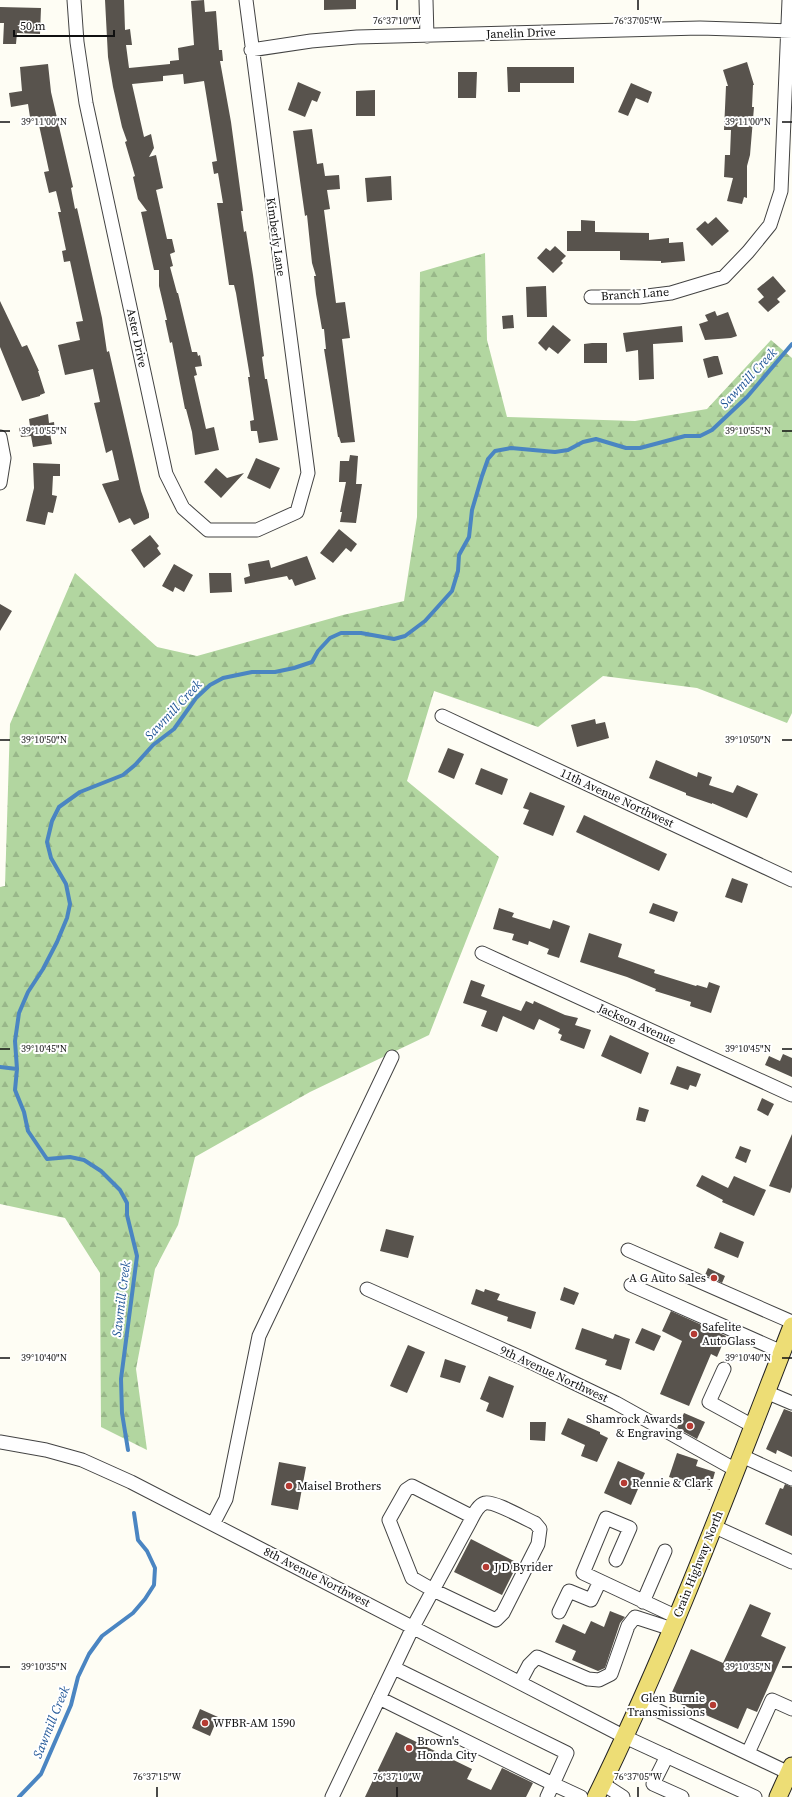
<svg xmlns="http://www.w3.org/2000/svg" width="792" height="1797" viewBox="0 0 792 1797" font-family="'Source Serif 4',serif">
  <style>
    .forest { fill: url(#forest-firs) }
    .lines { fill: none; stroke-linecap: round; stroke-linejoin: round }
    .stream { stroke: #4a85c2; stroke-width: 4 }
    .building { fill: #58534d }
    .minor-casing { stroke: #434343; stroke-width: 15 }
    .major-casing { stroke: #212121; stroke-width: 19 }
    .minor { stroke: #fff; stroke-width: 13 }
    .major { stroke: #eddd75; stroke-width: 17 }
    .ticks { fill: none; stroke: #101010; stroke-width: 1.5 }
    .poi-dot { fill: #b53b33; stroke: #fff; stroke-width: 1.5 }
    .labels { text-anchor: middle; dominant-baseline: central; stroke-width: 4; stroke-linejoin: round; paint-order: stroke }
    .street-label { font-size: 12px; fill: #101010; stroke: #fff }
    .poi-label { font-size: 12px; fill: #101010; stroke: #fff; text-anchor: start }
    .water-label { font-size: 13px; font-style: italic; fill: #235898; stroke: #fff }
    .ticks-label { font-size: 10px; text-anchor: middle; fill: #101010; stroke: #fff; stroke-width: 4; stroke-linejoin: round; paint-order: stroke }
  </style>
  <defs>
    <pattern id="forest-firs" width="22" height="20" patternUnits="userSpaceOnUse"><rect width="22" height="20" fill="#b2d6a0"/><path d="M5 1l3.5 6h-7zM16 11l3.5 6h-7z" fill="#98b789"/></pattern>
  </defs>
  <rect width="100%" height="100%" fill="#fefdf4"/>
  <path class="forest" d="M485,253L487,340L507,417L635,421L707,409L771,340L792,358V713L787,723L697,688L603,676L538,727L434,691L407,781L499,857L429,1035L310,1092L195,1157L178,1225L155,1269L136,1369L147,1450L101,1427L100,1273L65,1218L0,1204V887L5,886L10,724L75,573L157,647L197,656L343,615L404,601L417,517L420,272Z"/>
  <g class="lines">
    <path class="stream" d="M0,1067L17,1069
      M128,1450L122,1413L121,1379L137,1256L127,1215V1203L120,1190L101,1171L84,1160L70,1157L47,1159L28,1131L24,1112L15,1090L17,1069L15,1041L19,1013L28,992L43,969L57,942L67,918L70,904L66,884L51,858L47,842L52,821L59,807L80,792L123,775L135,765L153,745L174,729L196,698L210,685L223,678L252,672H275L294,668L312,662L318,651L330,638L341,633H361L394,639L405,636L425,621L452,591L458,571L459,555L469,537L472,510L482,476L488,459L495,451L511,448L555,452L568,450L583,442L596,439L626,448H640L685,436H700L712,430L747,397L792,344
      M19,1797L41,1774L71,1705L78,1677L89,1654L102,1636L133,1613L145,1599L154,1585L155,1568L147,1551L138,1540L134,1513"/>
  </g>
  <path class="building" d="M105,0H124L125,30L130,29L132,45H126L129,68L170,64V61L179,60L178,48L194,45L191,1L204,0L205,12L216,11L219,50H222L223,61H220L231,122L243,211H241L244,232L246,231L253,275L264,356L262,357L265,379H267L278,440L259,443L257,431H251L250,421L254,420L248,377H250L236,293L234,285H229L217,203H223L218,173L214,174L212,162L217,161L204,81L184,84L183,74L163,76V81L132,84L144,137L151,134L154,148L149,157L156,155L163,188L156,190L167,239H172L175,252L170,254L173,266L170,267L177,293H178L192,352H197L198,356L200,355L202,366L195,367L197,375L194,376L206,429L214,427L219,450L195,455L192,432L186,409H185L172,342L170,343L165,320H167L159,286V270H154L141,212L147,211L138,199L133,177L135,176L125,142L127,141L122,127L113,87L108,57Z
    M324,0H356V9L324,10Z
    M0,7L41,8L40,34L17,33L16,44H3L4,23H0Z
    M747,62L754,85H753L752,107H754L750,155L747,166V198L744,197L742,204L727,201L733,178L724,177L725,155H730L731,130H724L726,86H728L723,70Z
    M48,64L51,92L73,187L71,188L75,209L77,208L102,318L107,352L109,351L141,491L149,514V518L134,525L130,518L119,523L102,484L119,480L112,450L106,453L94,403L100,402L93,369L65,375L58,345L80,340L76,322L83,321L70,261L64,262L62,251L66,250L58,212H61L56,191L49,193L44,172L49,171L37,116L30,117L28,104L11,107L9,93L22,91L20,67Z
    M507,67H574V83H520V92H508Z
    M458,72H477L476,98H458Z
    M298,82L321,92L317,102L312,100L305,117L288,110Z
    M631,83L652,92L648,103L636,98L628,116L618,112Z
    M375,90V116H356V91Z
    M312,129L317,164L323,163L325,176L339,175L340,189L327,190L330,209L324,210L336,303L345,302L350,338L342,339L355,442L341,443L339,437H338L324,349H326L324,329H322L316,294L314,276H316L312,263L307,215L305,216L293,131Z
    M391,176L392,200L367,202L365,178Z
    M716,217L729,231L712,246L696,229L705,221L708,224Z
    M581,220L595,221V232L649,233V240L669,238V243L683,242L685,261L661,263V261L620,260V251H567V231H581Z
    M555,246L566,256L561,261L563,263L553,273L537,258L546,248L550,251Z
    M773,276L786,291L777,299L780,302L768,312L758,302L764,297L757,289Z
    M546,286L547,317H527L526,287Z
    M0,301L22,347L27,345L39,371H38L45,393L40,395V396L22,401L0,347Z
    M715,311L717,316L728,312L737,336L731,338L705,340L699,324L708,321L705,315Z
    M513,315L514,328L503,329L502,316Z
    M553,325L571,340L558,354L549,347L546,351L538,343Z
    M682,326L683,342L653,344L654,379L639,380L638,350L626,352L623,333Z
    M592,343H607V363H584V344Z
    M714,356H718L723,374L708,378L703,359Z
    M48,414L49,423L54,422L55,432L50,433L52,444L33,447L31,436L21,437L19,428L30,426L29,419Z
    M350,455L358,456L356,484H362L356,523L340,522L342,512H340L346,482H339L340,461H349Z
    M256,458L280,468L270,489L247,478Z
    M33,463L60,464V476H53L52,495L57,496L53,513L48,512L45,525L26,521L34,488Z
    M216,468L227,478L244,473L221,498L204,482Z
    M339,529L357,544L351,552L346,548L333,563L320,553Z
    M150,535L159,546L157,548L161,554L144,568L131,550Z
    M307,556L316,579L295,586L292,579L289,580L287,576L245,584L244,578L250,576L248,564L269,560L271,568Z
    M174,564L193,575L184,592L175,587L173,592L162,586Z
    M209,573H231L232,592L210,593Z
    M0,604L12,611L0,631Z
    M595,719L596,724L605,722L609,738L577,747L571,725Z
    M448,748L464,754L454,779L438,772Z
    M656,760L697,777L698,772L712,777L709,785L733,793L737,785L758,794L747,818L712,803V804L686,795V793L649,778Z
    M481,768L508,779L502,795L475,784Z
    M530,792L565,806L553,836L523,824L529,810L523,808Z
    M584,815L667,854L659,871L576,832Z
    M732,878L748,884L742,903L725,897Z
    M653,903L678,912L674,922L649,913Z
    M499,908L514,913L512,917L550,929L553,920L570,926L559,958L547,954L549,949L529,941L528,945L512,940L514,934L493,929Z
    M589,933L622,944L618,957L655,970L654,973L696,986L697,985L707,988L709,982L720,986L711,1013L690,1006L691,1002L655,991L656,989L627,977L580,962Z
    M471,980L485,985L481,996L521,1011L526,1001L533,1004L534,1001L565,1015L578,1018L575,1025L591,1030L584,1049L560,1040L562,1035L558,1033L560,1029L539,1019L534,1030L503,1016L497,1032L481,1026L487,1011L463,1003Z
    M610,1035L649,1053L641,1074L601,1056Z
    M783,1054L792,1058V1077L765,1065L769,1056L780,1061Z
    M677,1066L701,1074L696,1087L690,1085L688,1090L670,1084Z
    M762,1098L774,1104L768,1116L757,1110Z
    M639,1107L649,1110L645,1122L636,1120Z
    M792,1134V1187L790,1193L769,1186Z
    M740,1146L751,1150L746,1163L735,1158Z
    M702,1175L728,1188L734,1176L766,1190L754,1216L722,1202L723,1200L696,1186Z
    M386,1229L414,1236L408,1258L380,1251Z
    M720,1232L744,1242L738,1258L714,1248Z
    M708,1268L725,1276L722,1283L705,1275Z
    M564,1287L579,1293L574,1305L560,1300Z
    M476,1289L484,1292L485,1289L500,1294L497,1300L536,1312L531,1329L507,1321L508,1317L471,1304Z
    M671,1311L726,1336L717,1357L711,1354L689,1406L660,1394L682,1341L662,1331Z
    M582,1328L613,1339L615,1334L630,1339L621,1370L605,1365L607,1360L575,1349Z
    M642,1328L661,1336L654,1351L635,1343Z
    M408,1345L425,1352L407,1393L390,1386Z
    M445,1359L466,1366L460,1383L440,1377Z
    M489,1376L514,1386L503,1418L486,1411L489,1403L480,1399Z
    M784,1409L792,1412V1457L777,1450L776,1454L766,1449Z
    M684,1413L705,1422L697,1439L677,1428Z
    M568,1418L600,1432V1434L608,1438L597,1462L581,1456L585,1445L561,1434Z
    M530,1422H546L545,1441L530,1440Z
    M677,1453L698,1460L696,1466L715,1472L710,1490L669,1477Z
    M618,1461L645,1473L631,1505L604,1493Z
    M279,1462L306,1467L298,1510L271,1505Z
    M785,1484L792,1487V1536L765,1524L780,1488L783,1489Z
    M471,1539L518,1563L502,1595L454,1572Z
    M750,1604L771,1613L761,1636L786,1647L757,1712L747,1708L738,1729L669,1699L691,1649L723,1663Z
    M610,1611L625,1617L620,1623L605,1668L598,1671L572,1660L576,1651L555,1642L563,1624L585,1634L591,1621L604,1627Z
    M200,1709L218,1717L210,1736L192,1728Z
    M396,1732L472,1769L467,1779L491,1790L502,1768L533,1783L526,1797H365Z"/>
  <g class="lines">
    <g class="minor-casing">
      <path id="minor" d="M74,0L77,42L86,103L166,474L183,508L208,530H257L297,512L308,473L246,0
        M426,0L427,36
        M251,50L311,41L357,37L700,28L792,31
        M591,297H639L671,293L724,277L748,252L770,225L781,191L789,0
        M0,437L4,458L0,483
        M442,716L792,880
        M482,953L792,1095
        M628,1250L792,1322
        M631,1285L782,1352
        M367,1289L522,1358L616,1403L736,1470
        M724,1369L709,1402L753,1426
        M766,1392L792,1403
        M0,1442L46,1450L82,1460L131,1482L625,1737L755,1797
        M742,1456L792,1479
        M213,1524L226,1499L259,1336L392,1057
        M713,1526L792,1562
        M616,1560L630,1528L606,1518L583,1573L677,1617
        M643,1602L665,1551
        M559,1612L569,1591L591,1600L600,1581
        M520,1682L529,1665L537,1657L588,1679L599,1680L611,1674L628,1626L635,1617L672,1629
        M379,1698L553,1784L567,1753L394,1668
        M640,1702L789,1773
        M748,1753L772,1700L792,1709
        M667,1756L653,1784L682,1797
        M603,1784L623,1797
        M332,1797L413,1627L471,1520L469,1515L412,1486L406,1490L389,1520L412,1578L433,1590L496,1620L503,1613L538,1544L540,1529L535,1523C525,1519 495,1501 485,1503C478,1505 474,1514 471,1520
        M547,1797L553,1784L581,1797"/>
    </g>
    <g class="major-casing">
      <path id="major" d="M596,1797C671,1644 730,1485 792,1326
        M778,1797L792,1766"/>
    </g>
    <use href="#minor" class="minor"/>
    <use href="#major" class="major"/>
  </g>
  <path class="ticks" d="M397,0V10M638,0V10M0,122H10M782,122H792M0,431H10M782,431H792M0,740H10M782,740H792M0,1049H10M782,1049H792M0,1358H10M782,1358H792M0,1667H10M782,1667H792M157,1787V1797M397,1787V1797M638,1787V1797"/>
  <g class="poi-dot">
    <circle cx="714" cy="1278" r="4"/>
    <circle cx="694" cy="1334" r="4"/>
    <circle cx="690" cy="1426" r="4"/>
    <circle cx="624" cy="1483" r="4"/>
    <circle cx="289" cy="1486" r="4"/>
    <circle cx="486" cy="1567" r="4"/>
    <circle cx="713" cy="1705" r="4"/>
    <circle cx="205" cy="1723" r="4"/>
    <circle cx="409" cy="1748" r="4"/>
  </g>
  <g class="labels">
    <g class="street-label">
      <text transform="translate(521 33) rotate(-2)">Janelin Drive</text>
      <text transform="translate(276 237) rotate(82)">Kimberly Lane</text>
      <text transform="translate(635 294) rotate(-4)">Branch Lane</text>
      <text transform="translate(137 338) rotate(78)">Aster Drive</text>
      <text transform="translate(617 798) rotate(25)">11th Avenue Northwest</text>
      <text transform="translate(637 1024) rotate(24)">Jackson Avenue</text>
      <text transform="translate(554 1374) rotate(25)">9th Avenue Northwest</text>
      <text transform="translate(698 1564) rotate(-68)">Crain Highway North</text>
      <text transform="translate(317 1577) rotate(27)">8th Avenue Northwest</text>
    </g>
    <g class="poi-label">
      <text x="706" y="1278" text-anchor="end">A G Auto Sales</text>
      <text x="702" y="1327">Safelite<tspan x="702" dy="14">AutoGlass</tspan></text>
      <text x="682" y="1419" text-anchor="end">Shamrock Awards<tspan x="682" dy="14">&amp; Engraving</tspan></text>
      <text x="632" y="1483">Rennie &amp; Clark</text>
      <text x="297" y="1486">Maisel Brothers</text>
      <text x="494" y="1567">J D Byrider</text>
      <text x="705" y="1698" text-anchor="end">Glen Burnie<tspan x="705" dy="14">Transmissions</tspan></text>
      <text x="213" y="1723">WFBR-AM 1590</text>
      <text x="417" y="1741">Brown's<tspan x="417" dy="14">Honda City</tspan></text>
    </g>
    <g class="water-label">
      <text transform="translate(748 378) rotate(-47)">Sawmill Creek</text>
      <text transform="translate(173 710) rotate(-47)">Sawmill Creek</text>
      <text transform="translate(121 1299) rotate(-83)">Sawmill Creek</text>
      <text transform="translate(51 1722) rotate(-68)">Sawmill Creek</text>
    </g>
  </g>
  <g class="ticks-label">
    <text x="397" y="24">76°37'10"W</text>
    <text x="638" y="24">76°37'05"W</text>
    <text x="44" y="125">39°11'00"N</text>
    <text x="748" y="125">39°11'00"N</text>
    <text x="44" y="434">39°10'55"N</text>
    <text x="748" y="434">39°10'55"N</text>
    <text x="44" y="743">39°10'50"N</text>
    <text x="748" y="743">39°10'50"N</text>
    <text x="44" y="1052">39°10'45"N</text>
    <text x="748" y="1052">39°10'45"N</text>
    <text x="44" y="1361">39°10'40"N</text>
    <text x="748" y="1361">39°10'40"N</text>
    <text x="44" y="1670">39°10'35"N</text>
    <text x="748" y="1670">39°10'35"N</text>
    <text x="157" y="1780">76°37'15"W</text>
    <text x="397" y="1780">76°37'10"W</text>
    <text x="638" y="1780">76°37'05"W</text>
  </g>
  <path d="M14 30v6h100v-6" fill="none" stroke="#101010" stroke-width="2"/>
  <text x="20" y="30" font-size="12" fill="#101010" stroke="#ffffff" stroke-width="3" paint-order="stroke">50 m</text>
</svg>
